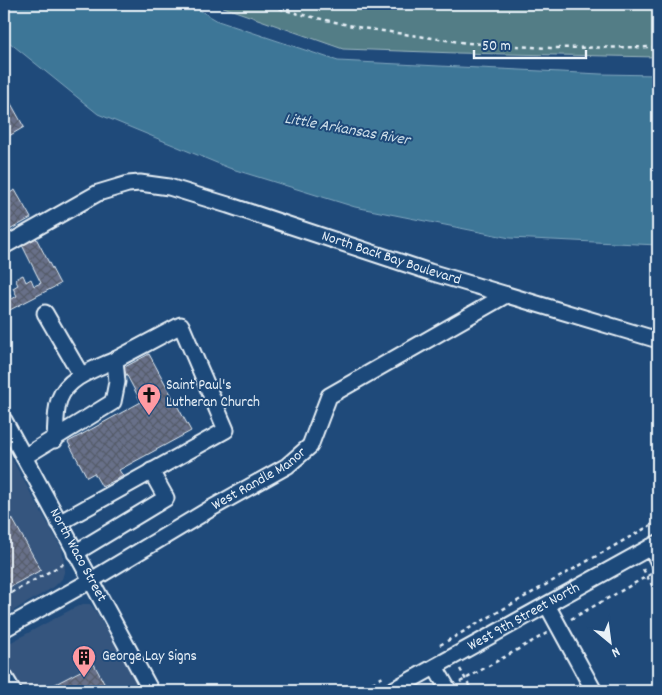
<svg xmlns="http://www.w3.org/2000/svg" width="662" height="695" viewBox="0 0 662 695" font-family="Dekko,sans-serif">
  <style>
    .built { fill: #35557e }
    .green { fill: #527d86; stroke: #9db7bf }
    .water { fill: #3d7697; stroke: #81a7be }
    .building { fill: url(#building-cross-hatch); stroke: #e8f1f8 }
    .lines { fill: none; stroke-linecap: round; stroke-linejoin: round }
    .minor-casing { stroke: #e8f1f8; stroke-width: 19 }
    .path { stroke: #e8f1f8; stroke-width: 2.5; stroke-dasharray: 4 4; stroke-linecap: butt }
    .minor { stroke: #1f4a7a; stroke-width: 15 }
    .labels { text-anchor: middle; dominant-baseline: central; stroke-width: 4; stroke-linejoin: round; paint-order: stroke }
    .street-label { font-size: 15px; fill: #e8f1f8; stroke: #1f4a7a }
    .poi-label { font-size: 15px; fill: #e8f1f8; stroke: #1f4a7a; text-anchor: start }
    .water-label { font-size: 16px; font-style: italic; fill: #cedfe9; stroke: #1f4a7a }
  </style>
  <defs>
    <pattern id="building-cross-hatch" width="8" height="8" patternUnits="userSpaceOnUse" patternTransform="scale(1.25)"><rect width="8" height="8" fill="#677089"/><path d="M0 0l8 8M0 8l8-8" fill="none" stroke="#565c6a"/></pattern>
  </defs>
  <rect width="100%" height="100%" fill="#1f4a7a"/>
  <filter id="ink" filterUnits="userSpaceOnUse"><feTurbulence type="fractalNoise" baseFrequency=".02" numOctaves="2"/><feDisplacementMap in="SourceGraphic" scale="10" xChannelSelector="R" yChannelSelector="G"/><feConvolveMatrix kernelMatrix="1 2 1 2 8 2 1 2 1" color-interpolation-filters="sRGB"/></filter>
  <g filter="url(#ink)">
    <path class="built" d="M4,445L62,549L65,569L62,579L54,587L4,616Z
      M83,604H90L95,610L141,691H4V646L74,608Z"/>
    <path class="green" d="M215,4H658V57L457,53L343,49Z"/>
    <path class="water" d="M4,4H189L218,21L338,61L601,74L658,75V245L510,238L355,207L229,168L98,114L4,38Z"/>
    <path class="building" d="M4,91L24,127L4,139Z
      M15,190L31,218L4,233V196Z
      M36,238L60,284L4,313V284L12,299L17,296L13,288L18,285L15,279L23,275L26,282L31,279L34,286L41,283L22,245Z
      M149,354L191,431L119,470L123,476L102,487L94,473L87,477L68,442L141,402L123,368Z
      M12,518L41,570L4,590V523Z
      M94,664L108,691H42Z"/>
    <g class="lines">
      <g class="minor-casing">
        <g id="minor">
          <path id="s1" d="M4,246L98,193L128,184L140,183L169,187L228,205L430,272L658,340"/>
          <path d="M45,313L81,375"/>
          <path id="s2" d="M4,420L151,691"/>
          <path d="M24,457L113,402L117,382L115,360C95,369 67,377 59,400C55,412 56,427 55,440"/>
          <path d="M59,523L226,430L181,325L115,360"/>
          <path d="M651,547L658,561"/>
          <path d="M75,553L166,498L151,471"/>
          <path d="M547,605L594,691"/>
          <path id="s3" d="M4,629L90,581L210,509L287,466L310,446L329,396L506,295"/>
          <path d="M435,667L449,691"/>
          <path d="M4,676L13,691"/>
          <path id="s4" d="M391,691L658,543"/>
        </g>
      </g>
      <path class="path" d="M264,4L299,14L362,28L467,43L550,48L658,47
        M643,569L658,596
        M4,597L65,563
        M571,619L651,574
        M440,645L658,521
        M460,669L472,691
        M460,682L547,633
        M358,691L383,677"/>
      <use href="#minor" class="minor"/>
    </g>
  </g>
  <defs>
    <g id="church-pin" transform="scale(1.25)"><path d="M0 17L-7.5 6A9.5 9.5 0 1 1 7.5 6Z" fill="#ff9aa2" stroke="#1f4a7a"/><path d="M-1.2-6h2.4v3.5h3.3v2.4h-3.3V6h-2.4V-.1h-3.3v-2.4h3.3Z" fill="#111"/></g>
    <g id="building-pin" transform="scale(1.25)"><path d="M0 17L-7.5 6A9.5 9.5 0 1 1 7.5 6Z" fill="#ff9aa2" stroke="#1f4a7a"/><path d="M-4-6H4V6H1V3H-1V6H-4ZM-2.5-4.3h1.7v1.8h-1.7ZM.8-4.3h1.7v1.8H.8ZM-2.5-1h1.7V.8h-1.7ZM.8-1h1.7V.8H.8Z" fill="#111"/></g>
  </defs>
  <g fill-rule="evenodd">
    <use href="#church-pin" x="149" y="395"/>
    <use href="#building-pin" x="84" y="657"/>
  </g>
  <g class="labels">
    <g class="street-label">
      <text stroke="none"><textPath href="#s1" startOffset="414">North Back Bay Boulevard</textPath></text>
      <text stroke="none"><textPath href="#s3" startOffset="296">West Randle Manor</textPath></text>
      <text stroke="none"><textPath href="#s2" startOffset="154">North Waco Street</textPath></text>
      <text stroke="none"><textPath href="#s4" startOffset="152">West 9th Street North</textPath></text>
    </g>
    <g class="poi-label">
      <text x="166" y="386">Saint Paul's<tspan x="166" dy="17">Lutheran Church</tspan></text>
      <text x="102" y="657">George Lay Signs</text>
    </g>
    <g class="water-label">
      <text transform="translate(347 130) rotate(10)">Little Arkansas River</text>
    </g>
  </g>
  <rect width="662" height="695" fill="none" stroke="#1f4a7a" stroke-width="20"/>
  <rect x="10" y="10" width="642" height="675" fill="none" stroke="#e8f1f8" stroke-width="2" filter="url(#ink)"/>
  <g transform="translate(610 642) rotate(151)" stroke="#1f4a7a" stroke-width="4" paint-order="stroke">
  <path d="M0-4L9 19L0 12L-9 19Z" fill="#e8f1f8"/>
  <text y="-8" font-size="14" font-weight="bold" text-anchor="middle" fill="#e8f1f8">N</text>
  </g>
  <path d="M474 50v8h112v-8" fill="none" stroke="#e8f1f8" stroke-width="2.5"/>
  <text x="482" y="50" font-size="15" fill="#e8f1f8" stroke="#1f4a7a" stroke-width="4" paint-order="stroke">50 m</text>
</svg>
